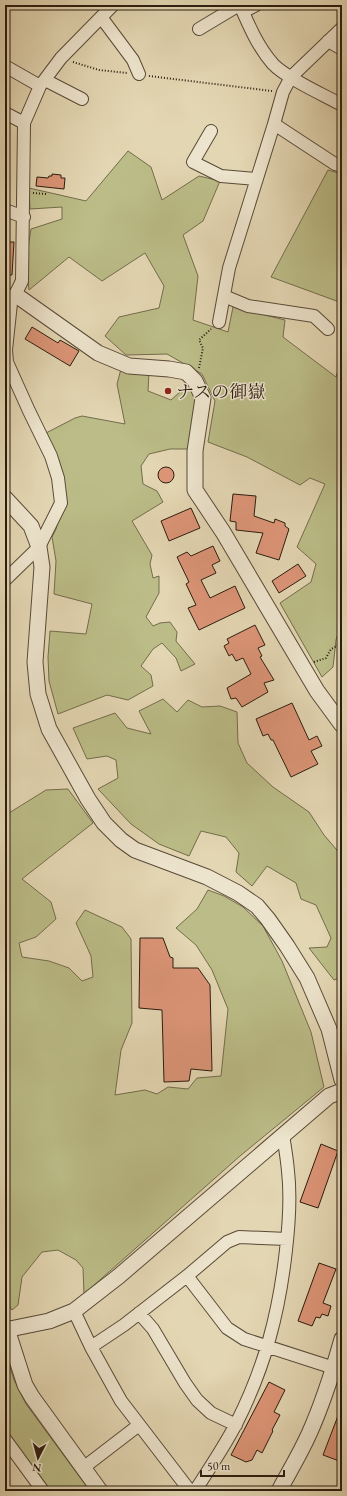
<svg xmlns="http://www.w3.org/2000/svg" width="347" height="1496" viewBox="0 0 347 1496" font-family="'EB Garamond','Noto Serif JP',serif">
  <style>
    .green { fill: #bbbc87; stroke: #736c4c }
    .building { fill: #dc9577; stroke: #2b1c10 }
    .lines { fill: none; stroke-linecap: round; stroke-linejoin: round }
    .minor-casing { stroke: #594a38; stroke-width: 14 }
    .tertiary-casing { stroke: #594a38; stroke-width: 17 }
    .path { stroke: #2b1c10; stroke-width: 2; stroke-dasharray: 1 2; stroke-linecap: butt }
    .minor { stroke: #ede4cd; stroke-width: 12 }
    .tertiary { stroke: #ede4cd; stroke-width: 15 }
    .poi-dot { fill: #8f2418; stroke: #ede4cd; stroke-width: 1.5 }
    .labels { text-anchor: middle; dominant-baseline: central; stroke-width: 3; stroke-linejoin: round; paint-order: stroke }
    .poi-label { font-size: 18px; fill: #2b1c10; stroke: #ede4cd; text-anchor: start }
  </style>
  <rect width="100%" height="100%" fill="#e3d6b2"/>
  <filter id="stains"><feTurbulence type="fractalNoise" baseFrequency=".005" numOctaves="4"/><feColorMatrix values="0 0 0 0 .2 0 0 0 0 .09 0 0 0 0 .02 0 0 0 .5 -.17"/></filter>
  <radialGradient id="worn" r=".72"><stop offset=".6" stop-color="#630" stop-opacity="0"/><stop offset="1" stop-color="#630" stop-opacity=".3"/></radialGradient>
  <path class="green" d="M128,151L151,167L162,200L199,176L220,181L203,221L183,235L198,276L193,320L228,332L233,307L285,320L283,337L336,377L342,357V620L336,640L333,667L322,677L280,603L311,582L316,564L297,547L325,484L310,478L300,485L247,457L208,442L215,401L202,374L167,354L126,355L105,336L119,317L159,308L164,286L145,253L102,281L69,257L29,290L26,260L31,229L62,219V207L30,209L29,188L86,201Z
    M328,170L342,174V303L271,277Z
    M121,369L149,372L148,391L171,400L190,383L197,394L190,449H170L149,454L141,466L143,484L157,491L163,502L132,521L152,555L150,564L153,578L159,576V593L146,617L153,626L160,623L170,622L177,632L176,641L195,664L181,671L176,658L162,643L153,649L141,666L151,675L153,686L128,700L107,695L58,714L49,681L48,657L50,631L86,634L92,604L54,594L56,561L52,537L56,529L64,501L46,433L75,418L82,416L125,424L117,384Z
    M163,699L177,712L188,700L202,707L220,706L237,712L238,743L247,763L273,787L309,812L324,835L342,856V977L334,980L309,948L327,947L331,938L316,905L301,899L296,883L267,866L252,886L236,872L239,853L226,837L201,831L189,856L159,844L131,824L98,789L118,778L116,760L107,756L87,759L73,728L115,713L127,728L151,734L139,711Z
    M68,789L93,823L22,879L51,902L56,919L36,937L19,943L22,957L49,961L69,968L82,981L93,977L91,956L76,923L85,910L122,927L131,939L132,1023L121,1050L115,1095L145,1090L157,1094L168,1087L188,1089L197,1078L221,1076L228,1009L212,970L196,945L176,928L197,909L208,890L224,896L243,907L263,926L282,961L311,1032L324,1087L240,1156L84,1294L83,1268L76,1260L58,1250L42,1252L22,1277L18,1305L12,1310L5,1300V814L9,813L46,790Z
    M5,1351L14,1380L26,1404L90,1491H51L5,1430Z"/>
  <path class="building" d="M52,174L61,175V178H65L64,189L36,186L37,177L48,178L49,176H52Z
    M5,242H14L12,275H5Z
    M32,327L58,343L60,340L79,351L70,366L25,339Z
    M158 475a8 8 0 1 1 16 0a8 8 0 1 1-16 0Z
    M233,494L256,496L254,516L274,523L275,519L285,523V526L289,529L279,560L256,553L263,533L236,530V522L230,521Z
    M191,508L200,528L169,541L161,521Z
    M213,546L220,561L212,565L216,573L201,580L210,598L235,586L245,608L199,630L188,608L196,605L186,584L189,582L177,557L187,552L191,556Z
    M298,564L306,576L279,593L272,581Z
    M255,625L265,645L258,648L262,656L260,657L274,680L264,683L268,692L242,707L236,698L231,699L227,688L251,674L243,658L236,661L232,654L229,656L224,646L229,643L227,639Z
    M292,703L309,740L317,736L322,746L311,751L318,764L291,777L273,740H271L268,734L263,736L256,719Z
    M140,938H163L170,957L173,958V968H198L210,985L212,1071L191,1069L189,1081L164,1082L162,1010L139,1008Z
    M321,1144L338,1151L318,1208L300,1202Z
    M319,1263L336,1269L323,1303L331,1306L328,1316L322,1314L320,1318L316,1317L312,1326L298,1321Z
    M269,1382L285,1390L274,1412L280,1415L272,1430L273,1431L262,1453L257,1450L252,1460L246,1462L231,1455Z
    M341,1408H342V1462L323,1455Z"/>
  <g class="lines">
    <g class="minor-casing">
      <path id="minor" d="M240,5C249,26 258,47 273,64C286,78 324,95 342,105
        M243,12L256,5
        M101,17L133,60L139,74
        M342,28L291,77L283,92L274,124L335,164L342,166
        M199,29L239,5
        M328,41L342,49
        M5,66L40,86
        M45,80L82,99
        M5,113L24,123
        M211,131L193,162L221,176L257,179
        M5,210L24,217
        M224,296L248,306L314,316L328,329
        M219,322L229,268L274,124
        M5,580L39,547L61,503L58,478L51,456L29,411L7,362L6,350L11,303L22,281L24,123L40,86L61,58L113,5
        M187,1276L227,1328L244,1339L334,1368
        M74,1311L91,1347L121,1401L190,1491
        M139,1313L153,1329L185,1383L197,1400L211,1413L236,1425
        M91,1347L124,1325L187,1276L227,1242L239,1237L287,1239
        M5,1439L43,1491
        M83,1468L139,1425
        M195,1491C209,1469 224,1447 236,1424C265,1367 279,1313 286,1250C289,1224 291,1197 288,1171C287,1159 285,1147 283,1135"/>
    </g>
    <g class="tertiary-casing">
      <path id="tertiary" d="M16,295L98,353L129,366L169,369L186,372L195,381L203,398L195,451V490L223,532L317,691L342,725
        M5,498L31,526L39,547L42,567L35,662L38,694L49,729L88,799L104,823L121,840L135,850L207,877L238,893L257,906L268,919L287,946L307,978L329,1029L342,1080
        M7,1329L25,1385L32,1397L100,1491
        M5,1330L49,1321L74,1311L119,1276L329,1096L342,1091
        M279,1491C289,1472 300,1454 309,1434C323,1403 333,1371 342,1339"/>
    </g>
    <path class="path" d="M73,62L99,70L127,73
      M149,76L272,91
      M33,193L46,194
      M199,368L203,348L199,340L211,329
      M314,662L326,658L331,649L337,646L342,638
      M339,691L342,681"/>
    <use href="#minor" class="minor"/>
    <use href="#tertiary" class="tertiary"/>
  </g>
  <circle class="poi-dot" cx="168" cy="391" r="4"/>
  <g class="labels">
    <g class="poi-label">
      <text x="176" y="391">ナスの御嶽</text>
    </g>
  </g>
  <rect width="347" height="1496" fill="none" stroke="#e3d6b2" stroke-width="20"/>
  <rect x="6" y="6" width="335" height="1484" fill="none" stroke="#2b1c10" stroke-width="2"/>
  <rect x="10" y="10" width="327" height="1476" fill="none" stroke="#2b1c10"/>
  <g transform="translate(38 1458) rotate(186)" stroke="#ede4cd" stroke-width="3" paint-order="stroke">
  <path d="M0-3L7 15L0 10L-7 15Z" fill="#2b1c10"/>
  <text y="-6" font-size="11" font-weight="bold" text-anchor="middle" fill="#2b1c10">N</text>
  </g>
  <path d="M201 1470v6h83v-6" fill="none" stroke="#2b1c10" stroke-width="2"/>
  <text x="207" y="1470" font-size="12" fill="#2b1c10" stroke="#ede4cd" stroke-width="3" paint-order="stroke">50 m</text>
  <rect width="100%" height="100%" filter="url(#stains)"/>
  <rect width="100%" height="100%" fill="url(#worn)"/>
</svg>
